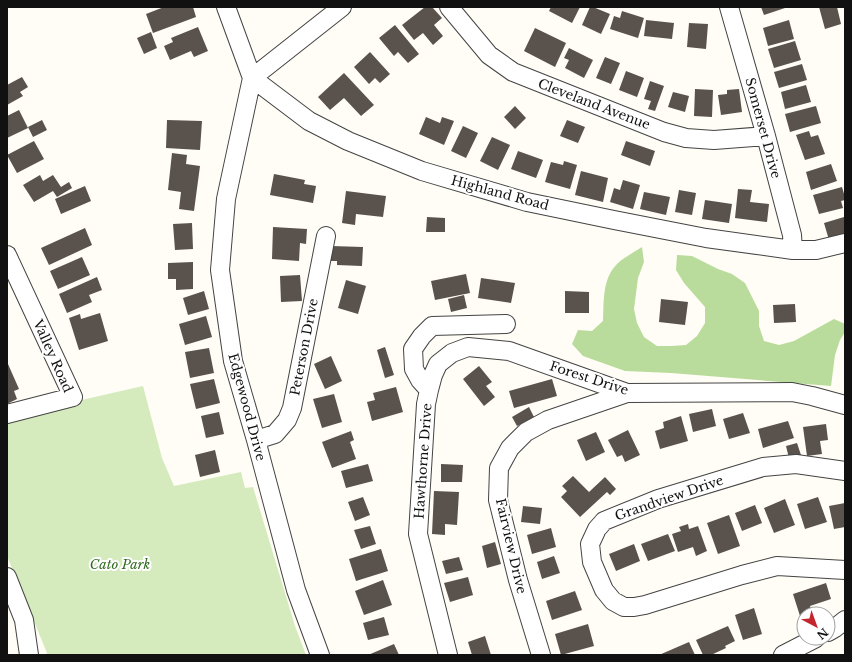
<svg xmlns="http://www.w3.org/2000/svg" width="852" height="662" viewBox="0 0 852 662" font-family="'Libre Baskerville',serif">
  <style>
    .green { fill: #d5ebbd }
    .forest { fill: #b9dc9c }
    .building { fill: #5a524d }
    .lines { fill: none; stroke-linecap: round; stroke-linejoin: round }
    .minor-casing { stroke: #444; stroke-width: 20 }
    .minor { stroke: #fff; stroke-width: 18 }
    .labels { text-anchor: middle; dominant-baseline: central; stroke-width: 4; stroke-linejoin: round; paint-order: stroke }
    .street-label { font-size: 13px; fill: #111; stroke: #fff }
    .park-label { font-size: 13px; font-style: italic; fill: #2f6b1f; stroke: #fff }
  </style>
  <rect width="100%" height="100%" fill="#fffdf5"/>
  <path class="green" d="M143,386L162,458L174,486L241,472L245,488L253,487L295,626L306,655H46L47,653L7,556V417Z"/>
  <path class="forest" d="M642,247L644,262L638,278L634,309L637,323L644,337L657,346H671L686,345L697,336L705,323V307L684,283L676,270L677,255L692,256L718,269L732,274L745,283L759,311V326L764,341L779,345L794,341L834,319L845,324V332L840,340L835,355L831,386L671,373L625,371L583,356L572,344L578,330L592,331L603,321C604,301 602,278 618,263C625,257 634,252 642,247Z"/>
  <path class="building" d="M164,7H193L196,17L153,33L146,14Z
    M425,7H432L442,18L434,25L443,36L433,45L423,33L414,40L402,25Z
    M551,7H580L572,23L549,11Z
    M590,7H593L610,14L601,34L582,25Z
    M761,7H784L785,8L764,15Z
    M819,7H837L841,24L825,29Z
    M622,11L644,18L638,38L610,29L614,16L620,18Z
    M646,20L674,23L672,39L644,36Z
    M789,20L794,39L768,46L763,28Z
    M689,23L708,24L706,49L687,47Z
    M395,25L419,54L408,63L398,52L394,56L379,38Z
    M198,27L208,51L194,57L191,51L170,60L164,46L173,42L171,38Z
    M535,28L566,43L555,67L524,51Z
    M151,32L157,48L144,54L137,38Z
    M795,41L801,60L774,68L768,49Z
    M569,48L593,60L584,78L565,68L569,60L564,58Z
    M370,52L390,74L380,83L375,78L369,84L354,67Z
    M605,57L620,63L611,84L596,78Z
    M802,64L807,80L779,88L774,72Z
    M626,71L644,78L637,97L619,90Z
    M344,73L374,105L361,116L344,98L330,110L318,97Z
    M22,77L28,87L20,92L23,96L7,105V85Z
    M650,81L664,86L655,111L648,109L651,101L644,99Z
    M806,85L811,102L785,109L781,92Z
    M695,89L713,90L712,117L694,116Z
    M739,89L742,112L721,115L718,95L727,94V90Z
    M673,92L689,96L685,112L668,107Z
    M515,106L526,118L515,129L504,117Z
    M816,106L821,123L790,132L785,114Z
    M19,110L28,128L7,138V116Z
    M426,117L440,123L442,117L454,121L444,145L419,134Z
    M42,120L47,130L33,137L28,127Z
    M167,120L202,121L200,150L166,148Z
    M567,120L585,127L578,143L560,136Z
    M463,126L478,133L466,158L451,151Z
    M809,131L811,137L818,135L825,154L805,160L796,135Z
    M492,137L510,145L498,170L480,161Z
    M34,141L44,159L17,173L7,155Z
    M626,141L655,151L650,166L621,155Z
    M518,151L543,160L536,178L511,169Z
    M172,153L187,155L186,164L200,166L194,211L179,209L181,192L168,190Z
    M564,161L577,165L570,189L545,182L551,162L563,165Z
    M831,164L837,181L811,190L806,172Z
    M581,171L608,178L603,202L575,195Z
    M274,174L305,180L304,184L316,186L313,203L270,195Z
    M40,175L43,181L53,175L61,187L69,182L72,188L57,197L53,191L34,202L23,185Z
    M623,180L640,185L633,209L610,202L614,188L620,190Z
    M85,186L91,201L61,214L55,199Z
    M842,187L845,197V200L841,201L843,208L819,214L813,195Z
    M738,189L752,190L750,202L769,204L767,222L735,218Z
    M679,190L696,193L692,215L675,212Z
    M346,191L386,196L383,217L356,214L355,225L342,223Z
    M644,192L670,197L666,215L640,209Z
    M705,200L732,204L729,223L702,219Z
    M427,217L445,218V232H426Z
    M844,217L845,220V235L829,240L824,223Z
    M192,223L193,249L175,250L173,224Z
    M273,227L307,229L306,244L300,243L299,261L272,259Z
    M85,228L92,245L49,265L41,248Z
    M331,246L363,247L362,266L337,265V261H331Z
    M82,257L90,275L58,289L50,271Z
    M193,262V289L176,290V279H168V263Z
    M466,274L470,293L435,300L431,281Z
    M300,275L302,301L281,302L280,276Z
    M97,277L102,290L89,295L92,302L67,313L59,294Z
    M481,278L515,283L511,303L478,298Z
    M346,280L366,286L358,314L338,308Z
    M204,291L209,309L188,315L183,298Z
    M565,291L589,292V313H565Z
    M464,295L467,308L451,312L448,299Z
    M661,299L688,302L685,325L659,322Z
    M795,304L796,322L774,323L773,305Z
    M100,313L108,341L79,350L69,318L80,314L81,319Z
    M206,316L212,337L185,345L179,324Z
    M385,347L394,375L385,378L377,350Z
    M209,348L214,373L190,378L185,352Z
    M331,356L342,381L325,389L314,364Z
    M7,364H8L19,389L14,391L17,399L7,404Z
    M479,366L492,382L486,386L495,397L484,406L463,379Z
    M214,379L220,403L196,409L190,384Z
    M552,379L557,396L514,408L509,391Z
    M396,387L403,412L372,421L367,402L375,400L373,393Z
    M334,394L342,422L322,428L313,399Z
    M529,407L534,417L517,426L512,417Z
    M712,409L716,426L693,432L689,414Z
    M219,412L224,434L206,438L201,416Z
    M743,413L750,433L729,439L723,419Z
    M681,416L688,441L660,449L655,431L664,428L663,422Z
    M788,421L794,438L763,448L758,429Z
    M826,424L828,440L820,441L822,454L807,456L803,427Z
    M628,430L640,455L625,462L622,455L617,457L608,440Z
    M351,431L354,440L350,442L356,459L332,468L322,442Z
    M596,432L605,452L586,461L577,440Z
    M797,443L801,455L789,458L786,446Z
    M215,450L220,472L200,477L195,455Z
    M368,464L373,481L346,488L341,471Z
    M441,464L463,465L462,482H441Z
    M573,476L589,492L605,477L616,489L610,495L607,492L580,517L561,497L567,491L562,486Z
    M434,491L459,492L457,525L445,524V535L432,534Z
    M363,497L370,515L355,521L348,502Z
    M818,497L827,522L805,529L797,504Z
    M785,499L795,525L774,533L764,508Z
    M845,503V527L834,529L829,506Z
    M755,505L762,523L742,531L735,513Z
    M523,506L542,508L540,524L521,522Z
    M729,515L740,546L718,554L707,523Z
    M688,524L689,529L698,526L707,551L696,556L693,547L678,552L672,534L681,531L679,527Z
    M370,526L376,544L361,549L354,530Z
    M551,528L556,547L532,554L527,535Z
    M668,534L675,551L648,561L641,544Z
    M495,542L501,564L487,568L482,546Z
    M634,544L640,561L616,571L609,554Z
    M381,549L388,571L356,581L349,559Z
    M554,556L560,573L542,579L537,562Z
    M459,557L463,570L446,574L442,561Z
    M468,577L473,595L450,602L444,583Z
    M383,580L392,605L364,615L355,591Z
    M826,583L831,599L810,606L812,612L804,614V615L800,616L793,594Z
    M575,591L582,610L552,620L546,601Z
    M754,608L762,634L743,640L735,615Z
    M384,617L389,635L368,640L363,623Z
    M588,624L594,646L561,655L555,634Z
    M728,626L735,641L725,646L726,648L711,655H703L696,640Z
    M485,636L491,655H472L468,642Z
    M689,642L695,655H659Z
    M394,644L399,655H368Z"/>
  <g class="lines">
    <g class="minor-casing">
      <path id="minor" d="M226,7L252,78L309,121L348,141L422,171L527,202L614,220L706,238L793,250H816L845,243
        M449,7L489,55L513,72L664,132L686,138L714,140L766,136
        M729,7L766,136L792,235L793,250
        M7,255L73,397L7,414
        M429,390L433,375L438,364L452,353L468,347L509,351L627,393L792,392L812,396L845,405
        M256,440L275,434L287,420L292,408L326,236
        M845,471L796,464L763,467L658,499L604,521L597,529L590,544L592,562L604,590L613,601L624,607H634L645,605L742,575L777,566L845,570
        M7,577L24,620L29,655
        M828,632L835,628L845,620
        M320,655L296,590L256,440L233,361L220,270L226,199L252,78L342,7
        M448,655L418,534L426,404L429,390L420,380L414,369L413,349L422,336L432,326L506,324
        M541,655L518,580L498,500L499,468L510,448L526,432L548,420L627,393
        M783,655L816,638"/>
    </g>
    <use href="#minor" class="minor"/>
  </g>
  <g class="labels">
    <g class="street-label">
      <text transform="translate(594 104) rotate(21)">Cleveland Avenue</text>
      <text transform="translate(763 128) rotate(75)">Somerset Drive</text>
      <text transform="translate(500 193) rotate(15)">Highland Road</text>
      <text transform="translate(304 347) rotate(-79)">Peterson Drive</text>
      <text transform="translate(53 356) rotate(66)">Valley Road</text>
      <text transform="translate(589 378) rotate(18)">Forest Drive</text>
      <text transform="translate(247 407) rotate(75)">Edgewood Drive</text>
      <text transform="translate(423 461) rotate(-86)">Hawthorne Drive</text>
      <text transform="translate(669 498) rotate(-19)">Grandview Drive</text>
      <text transform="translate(511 546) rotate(77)">Fairview Drive</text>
    </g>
    <g class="park-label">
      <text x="120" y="564">Cato Park</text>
    </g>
  </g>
  <rect width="852" height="662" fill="none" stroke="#111111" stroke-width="16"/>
  <g transform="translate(816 626) rotate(139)"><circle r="19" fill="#ffffff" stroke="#a0a0a0"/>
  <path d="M0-3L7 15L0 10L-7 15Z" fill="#c4262e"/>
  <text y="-6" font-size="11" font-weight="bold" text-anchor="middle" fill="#111111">N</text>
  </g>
</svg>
